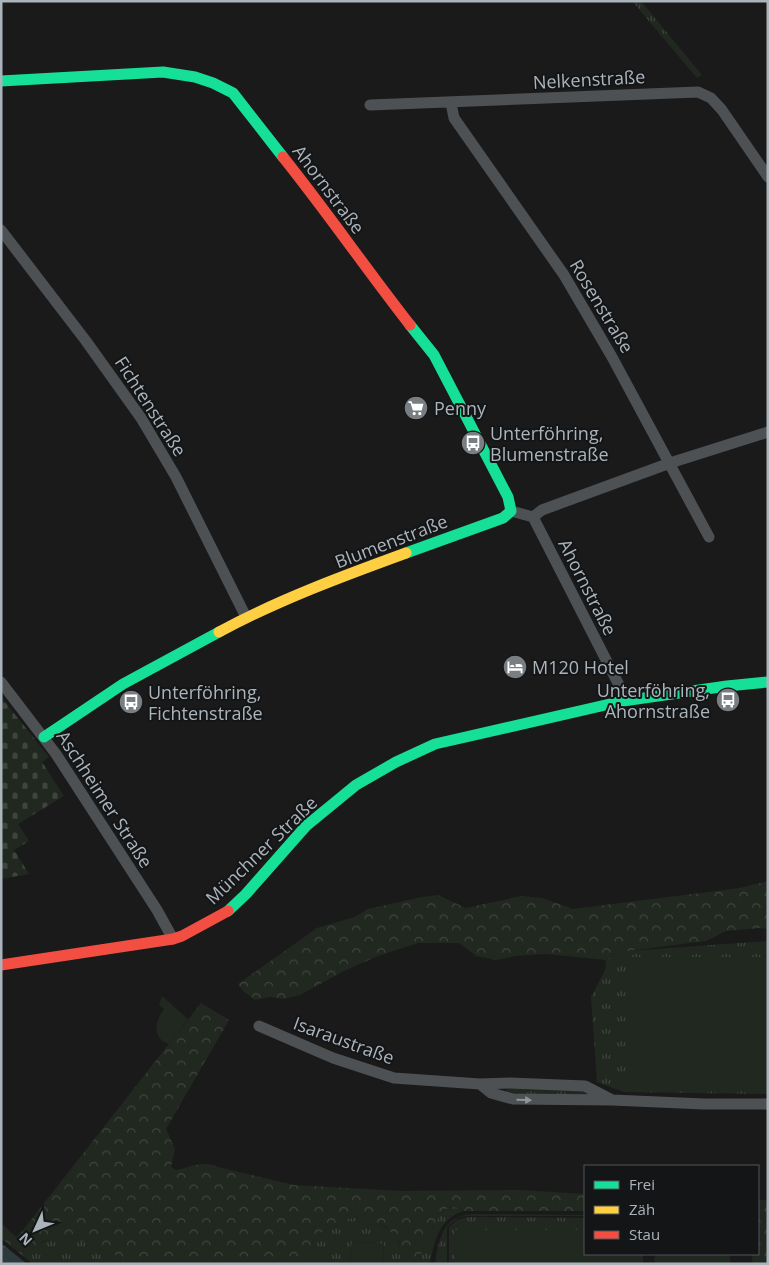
<svg xmlns="http://www.w3.org/2000/svg" width="769" height="1265" viewBox="0 0 769 1265" font-family="'Open Sans',sans-serif">
  <style>
    .grass { fill: url(#grass-tufts) }
    .forest { fill: url(#forest-crowns) }
    .cemetery { fill: url(#cemetery-stones) }
    .green { fill: #212820 }
    .water { fill: url(#water-ripples) }
    .lines { fill: none; stroke-linecap: round; stroke-linejoin: round }
    .street { stroke: #4e5154; stroke-width: 11 }
    .fast { stroke: #16e098; stroke-width: 11 }
    .slow { stroke: #ffcf43; stroke-width: 11 }
    .jam { stroke: #f24e42; stroke-width: 11 }
    .oneway { fill: #90969c }
    .labels { text-anchor: middle; dominant-baseline: central; stroke-width: 4; stroke-linejoin: round; paint-order: stroke }
    .street-label { font-size: 18px; fill: #acb4bb; stroke: #141517 }
    .poi-label { font-size: 18px; fill: #acb4bb; stroke: #141517; text-anchor: start }
  </style>
  <defs>
    <pattern id="grass-tufts" width="24" height="20" patternUnits="userSpaceOnUse" patternTransform="scale(1.25)"><rect width="24" height="20" fill="#212820"/><path d="M3 7l-1-3M5 7V3M7 7l1-3M15 17l-1-3M17 17v-4M19 17l1-3" fill="none" stroke="#3f453e"/></pattern>
    <pattern id="forest-crowns" width="20" height="18" patternUnits="userSpaceOnUse" patternTransform="scale(1.25)"><rect width="20" height="18" fill="#212820"/><path d="M2 6a3 3 0 1 1 6 0M12 15a3 3 0 1 1 6 0" fill="none" stroke="#3f453e"/></pattern>
    <pattern id="cemetery-stones" width="16" height="16" patternUnits="userSpaceOnUse" patternTransform="scale(1.25)"><rect width="16" height="16" fill="#212820"/><path d="M2 7V4a2 2 0 0 1 4 0v3zM10 15v-3a2 2 0 0 1 4 0v3z" fill="#3f453e"/></pattern>
    <pattern id="water-ripples" width="26" height="14" patternUnits="userSpaceOnUse" patternTransform="scale(1.25)"><rect width="26" height="14" fill="#2d3a3d"/><path d="M2 4q2-2 4 0t4 0M15 11q2-2 4 0t4 0" fill="none" stroke="#495457"/></pattern>
  </defs>
  <rect width="100%" height="100%" fill="#1a1a1b"/>
  <path class="grass" d="M632,1H641L702,75L697,78Z
    M768,941V957H629V1086H768V1094L624,1092L597,1082L591,997L605,970L606,960L615,954L628,951Z
    M509,1088L582,1089L591,1095L510,1096L505,1091Z
    M456,1207L463,1211C439,1219 434,1241 430,1264H419C420,1252 437,1213 448,1208C451,1207 453,1207 456,1207Z
    M474,1214L585,1215V1216H468L459,1217L447,1227V1264H435C439,1238 443,1215 474,1214Z
    M360,1217C387,1227 402,1231 401,1264H383L384,1244L352,1241L350,1264H309L314,1240L325,1230L341,1220Z
    M470,1217L585,1218V1230H455V1264H449V1227L459,1219Z
    M63,1237L79,1240L137,1264H33L23,1256L24,1244L42,1243L51,1238Z"/>
  <path class="forest" d="M768,881V929L760,928L726,931L706,941L628,951L615,954L606,960L546,954L515,956L497,960L476,956L459,943H418L378,956L344,971L300,995L283,999L270,997L255,1000L243,991L238,984L317,928L355,917L368,909L422,897L438,895L466,908L521,896L542,898L573,909L740,888Z
    M201,1003L229,1020L166,1129L175,1149L171,1167L176,1170C191,1167 203,1160 218,1167L294,1185L402,1191L520,1190L585,1194V1211H463C458,1208 454,1205 448,1208C437,1213 420,1252 419,1264H401L399,1242L386,1227L360,1217L341,1220L325,1230L314,1240L309,1264H137L79,1240L63,1237L51,1238L33,1246L24,1244L23,1256L1,1238V1223L16,1237L23,1230Z
    M758,1200H768V1264H753L751,1254H758Z"/>
  <path class="cemetery" d="M1,697L49,757L42,762L64,796L18,824L29,841L14,850L29,874L1,879Z"/>
  <path class="green" d="M629,957H768V1086H629Z
    M162,996L188,1019L169,1044C151,1038 155,1021 164,1009L159,1005Z
    M455,1230H585V1254H643V1264H455Z
    M352,1241L384,1244L383,1264H350Z
    M655,1254H730V1264H654Z"/>
  <path class="water" d="M1,1243L27,1264H1Z"/>
  <g class="lines">
    <path class="street" d="M451,103L454,118L564,275L612,357L709,537
      M370,105L698,92L711,98L722,110L768,177
      M1,230L86,341L141,418L176,477L246,617
      M511,511L533,517
      M533,517L542,510L670,463L768,432
      M533,517L621,689L623,701
      M1,682L56,754L157,910L173,939
      M259,1026L333,1058L394,1078L480,1084L510,1083L585,1086L612,1100
      M480,1084L491,1093L513,1099L612,1100L704,1104H768"/>
    <path class="fast" d="M1,81L163,72L195,77L213,83L233,93L283,157
      M406,553L503,518L511,511L508,497L434,355L410,325
      M44,737L123,684L219,632
      M228,911L246,894L306,826L356,785L396,762L435,744L623,701L727,686L768,682"/>
    <path class="slow" d="M219,632C278,600 343,576 406,553"/>
    <path class="jam" d="M283,157C327,212 367,270 410,325
      M1,965L173,939L182,936L228,911"/>
  </g>
  <defs><path id="oneway-solid" d="M-6-.8H1V-3.2L6.5 0L1 3.2V.8H-6Z" transform="scale(1.25)"/></defs>
  <use class="oneway" href="#oneway-solid" transform="translate(524 1100) rotate(1)"/>
  <defs>
    <g id="supermarket-disc" transform="scale(1.25)"><circle r="9.5" fill="#797e83" stroke="#141517"/><path d="M-6-5.5h2.5l.6 2H6L4.5 2H-2.5L-4.4-4H-6ZM-1.5 3.2a1.3 1.3 0 1 0 .1 0ZM3 3.2a1.3 1.3 0 1 0 .1 0Z" fill="#fff"/></g>
    <g id="bus-disc" transform="scale(1.25)"><circle r="9.5" fill="#797e83" stroke="#141517"/><path d="M-5-6H5V4H4V6H2V4H-2V6H-4V4H-5ZM-3.5-4V0h7V-4ZM-3.5 1.2v1.5H-2V1.2ZM2 1.2v1.5H3.5V1.2Z" fill="#fff"/></g>
    <g id="hotel-disc" transform="scale(1.25)"><circle r="9.5" fill="#797e83" stroke="#141517"/><path d="M-6-4.5h1.5V1H6V5H4.5V3h-9V5H-6ZM-4 0a1.8 1.8 0 1 1 3.6 0ZM.5 0V-2.5h3Q6-2.5 6 0Z" fill="#fff"/></g>
  </defs>
  <g fill-rule="evenodd">
    <use href="#supermarket-disc" x="416" y="408"/>
    <use href="#bus-disc" x="473" y="443"/>
    <use href="#hotel-disc" x="515" y="667"/>
    <use href="#bus-disc" x="728" y="700"/>
    <use href="#bus-disc" x="131" y="702"/>
  </g>
  <g class="labels">
    <g class="street-label">
      <text transform="translate(589 79) rotate(-3)">Nelkenstraße</text>
      <text transform="translate(329 189) rotate(53)">Ahornstraße</text>
      <text transform="translate(602 306) rotate(59)">Rosenstraße</text>
      <text transform="translate(151 406) rotate(57)">Fichtenstraße</text>
      <text transform="translate(391 541) rotate(-21)">Blumenstraße</text>
      <text transform="translate(588 587) rotate(63)">Ahornstraße</text>
      <text transform="translate(105 799) rotate(57)">Aschheimer Straße</text>
      <text transform="translate(261 850) rotate(-44)">Münchner Straße</text>
      <text transform="translate(344 1040) rotate(20)">Isaraustraße</text>
    </g>
    <g class="poi-label">
      <text x="434" y="408">Penny</text>
      <text x="490" y="433">Unterföhring,<tspan x="490" dy="21">Blumenstraße</tspan></text>
      <text x="532" y="667">M120 Hotel</text>
      <text x="710" y="690" text-anchor="end">Unterföhring,<tspan x="710" dy="21">Ahornstraße</tspan></text>
      <text x="148" y="692">Unterföhring,<tspan x="148" dy="21">Fichtenstraße</tspan></text>
    </g>
  </g>
  <rect width="769" height="1265" fill="none" stroke="#acb4bb" stroke-width="5"/>
  <rect x="584" y="1165" width="175" height="90" fill="#141517" stroke="#515559"/>
  <rect x="594" y="1181" width="25" height="8" fill="#16e098" stroke="#515559"/>
  <text x="629" y="1190" font-size="15" fill="#acb4bb">Frei</text>
  <rect x="594" y="1206" width="25" height="8" fill="#ffcf43" stroke="#515559"/>
  <text x="629" y="1215" font-size="15" fill="#acb4bb">Zäh</text>
  <rect x="594" y="1231" width="25" height="8" fill="#f24e42" stroke="#515559"/>
  <text x="629" y="1240" font-size="15" fill="#acb4bb">Stau</text>
  <g transform="translate(35 1230) rotate(226)" stroke="#141517" stroke-width="4" paint-order="stroke">
  <path d="M0-4L9 19L0 12L-9 19Z" fill="#acb4bb"/>
  <text y="-8" font-size="14" font-weight="bold" text-anchor="middle" fill="#acb4bb">N</text>
  </g>
</svg>
